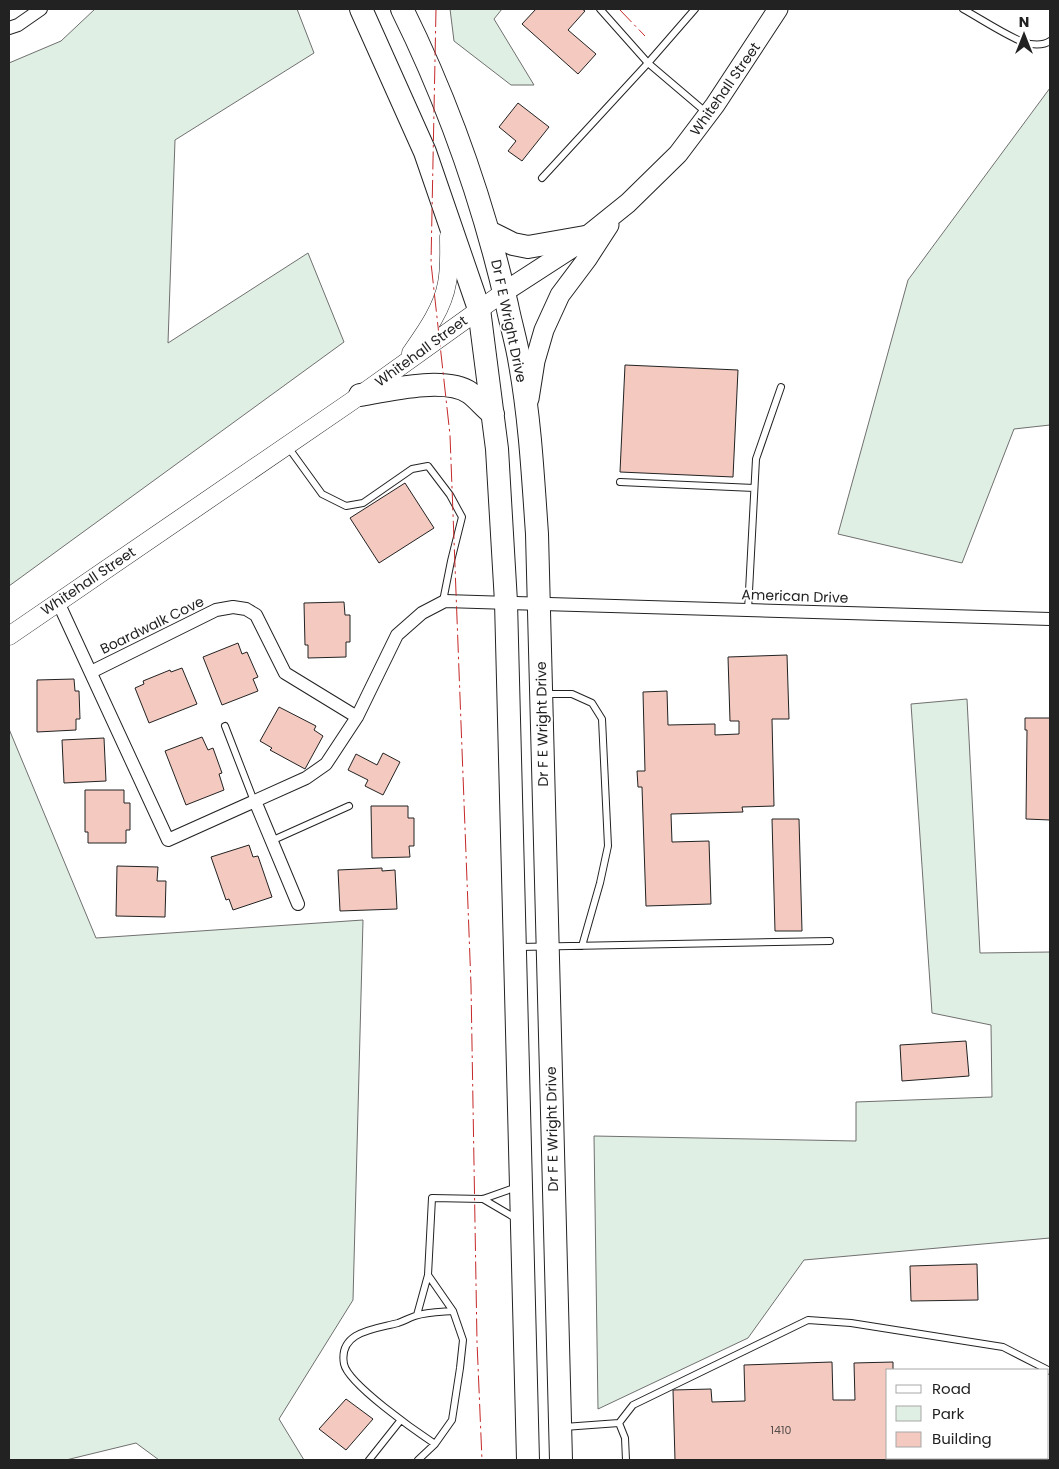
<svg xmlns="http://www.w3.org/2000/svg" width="1059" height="1469" viewBox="0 0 1059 1469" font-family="Poppins,sans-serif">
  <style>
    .green { fill: #e0efe3; stroke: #6f6f6f }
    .building { fill: #f3c9c0; stroke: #222 }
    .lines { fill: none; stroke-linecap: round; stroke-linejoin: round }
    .lane-casing { stroke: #222; stroke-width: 8 }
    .street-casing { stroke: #222; stroke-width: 14 }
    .secondary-casing { stroke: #222; stroke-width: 19 }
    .primary-casing { stroke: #222; stroke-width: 21 }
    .highway-casing { stroke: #222; stroke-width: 24 }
    .lane { stroke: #fff; stroke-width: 6 }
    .street { stroke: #fff; stroke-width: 12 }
    .secondary { stroke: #fff; stroke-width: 18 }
    .primary { stroke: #fff; stroke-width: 19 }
    .highway { stroke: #fff; stroke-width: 22 }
    .power { stroke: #c62828; stroke-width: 1; stroke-dasharray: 18 4 2.5 4; stroke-linecap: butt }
    .labels { text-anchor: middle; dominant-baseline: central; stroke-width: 4; stroke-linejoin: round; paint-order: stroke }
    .number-label { font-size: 11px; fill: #564c4a }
    .street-label { font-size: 14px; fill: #222; stroke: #fff }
  </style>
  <rect width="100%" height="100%" fill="#fff"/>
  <path class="green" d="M95,9H297L314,53L175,140L168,343L308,253L344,342L9,586V63L61,41Z
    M450,9H502L494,19L534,85H511L454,41Z
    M1050,88V425L1014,429L962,563L838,534L908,280Z
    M967,699L980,953L1050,952V1238L804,1260L748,1338L598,1409L594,1136L856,1141V1102L992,1097L991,1025L932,1013L911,704Z
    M9,729L96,938L363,920L353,1300L279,1419L304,1460H159L136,1443L66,1460H9Z"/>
  <path class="building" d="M536,9H582L585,11L568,30L596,54L578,74L522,24Z
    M518,103L549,127L522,161L508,151L516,141L499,127Z
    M625,365L738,370L733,477L620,472Z
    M405,483L434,528L379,563L350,518Z
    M344,602L345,615H350V642H346V657L308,658V645H305L304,603Z
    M238,643L242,654L247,652L258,677L253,679L258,691L222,705L203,657Z
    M787,655L789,719H772L774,806L742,807L743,812L671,814L672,842L709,841L711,904L646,906L642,787H638L637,771H645L643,692L667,691L668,725L715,724V735L739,734V721H730L728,657Z
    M182,668L197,704L149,723L135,688L144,684L143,681L170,670L171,672Z
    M74,679L75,691H79L80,719H76V730L37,732V680Z
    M279,707L316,726L314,730L323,736L305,769L270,750L272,748L260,741Z
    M1025,718H1050V820L1026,819L1027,730H1025Z
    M202,737L208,750L213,748L222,773L219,774L224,790L186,805L165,751Z
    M104,738L106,781L64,783L62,740Z
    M383,753L400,762L383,795L365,786L368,780L348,770L356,754L377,765Z
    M85,790H124V803H130V830H126V843H88V832H85Z
    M371,806H408V818H414V846H409L410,857L372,858Z
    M772,819H799L802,931H775Z
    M249,845L253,857L258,856L272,897L233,910L229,899L226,900L211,857Z
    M117,866L158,867L157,881H166L165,917L116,916Z
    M382,868V871L395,870L397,909L340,911L338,870Z
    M966,1041L969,1076L902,1081L900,1045Z
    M977,1264L978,1300L911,1301L910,1266Z
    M832,1362L833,1400H855L854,1363L893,1362V1370H888V1458H1035V1460H675L673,1390L711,1389L712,1402L745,1401L744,1365Z
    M346,1399L373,1419L346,1450L319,1429Z"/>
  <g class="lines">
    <g class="lane-casing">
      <path id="lane" d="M695,9L648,63L708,114
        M963,9C981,19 1005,35 1023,42C1031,45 1043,46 1050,41
        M542,178L648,63L600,9
        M288,447L322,494L346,506L363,503L412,469L428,466L450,495L462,517L451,561L443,601
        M620,482L754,488
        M748,610L756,459L781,387
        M545,694H572L592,703L602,719L608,846L600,883L582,946
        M225,726L254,801
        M271,841L349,806
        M519,947L830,941
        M483,1199L517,1219
        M428,1275L432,1198L483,1199L517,1187
        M453,1311L463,1340L460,1368L452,1420L435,1444C417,1432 348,1384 344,1364C338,1331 376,1329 398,1323C404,1321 409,1318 415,1316C427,1312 441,1312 453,1311Z
        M417,1315L428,1275L453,1311
        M619,1423L633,1405L808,1320L851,1323L1003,1347L1050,1371
        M564,1427L619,1423L625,1438L626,1460
        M369,1460L400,1421
        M418,1460L435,1444"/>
    </g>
    <g class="street-casing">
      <path id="street" d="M9,28L18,25L41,9
        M58,602L168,840L306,778L326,764L357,717L397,635L422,613L445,601L1050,619
        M91,672L216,610L233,607L246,609L256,615L285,673L357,717
        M255,801L298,904"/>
    </g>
    <g class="secondary-casing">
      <path id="secondary" d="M411,353C425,333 443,308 447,283C450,268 449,252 449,236
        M9,636L352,401L504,292"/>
    </g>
    <g class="primary-casing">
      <path id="primary" d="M504,292L572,248L628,203L678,154L715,105L778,9
        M529,399L535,361L544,330L560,295L587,259L609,225"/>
    </g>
    <g class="highway-casing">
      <path id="highway" d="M361,9L425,152L479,309L497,449L506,602L528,1460
        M402,9C449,104 483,201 507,305C511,325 517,344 520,364C530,420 533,477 537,534L561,1460
        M489,232L513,244L528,247L585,237
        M360,395C388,390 446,376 470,393C478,399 485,408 493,414"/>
    </g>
    <use href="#lane" class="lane"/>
    <use href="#street" class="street"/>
    <use href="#secondary" class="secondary"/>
    <use href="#primary" class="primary"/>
    <use href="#highway" class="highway"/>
    <path class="power" d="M436,9L431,263L450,435L471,985L477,1342L482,1460
      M619,9L645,36"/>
  </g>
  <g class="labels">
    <g class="number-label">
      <text x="781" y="1430">1410</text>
    </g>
    <g class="street-label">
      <text transform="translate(725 89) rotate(-55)">Whitehall Street</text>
      <text transform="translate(509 321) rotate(78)">Dr F E Wright Drive</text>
      <text transform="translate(421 351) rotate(-36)">Whitehall Street</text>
      <text transform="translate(88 581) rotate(-34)">Whitehall Street</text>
      <text transform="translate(795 596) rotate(2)">American Drive</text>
      <text transform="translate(152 625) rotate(-26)">Boardwalk Cove</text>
      <text transform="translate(542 724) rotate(-91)">Dr F E Wright Drive</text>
      <text transform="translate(552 1129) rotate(-91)">Dr F E Wright Drive</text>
    </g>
  </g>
  <rect width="1059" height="1469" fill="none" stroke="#222222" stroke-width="20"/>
  <rect x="886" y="1369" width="162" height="90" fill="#ffffff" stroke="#a7a7a7"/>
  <rect x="896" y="1385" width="25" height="8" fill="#ffffff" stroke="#a7a7a7"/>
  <text x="932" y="1394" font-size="15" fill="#222222">Road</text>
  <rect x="896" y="1406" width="25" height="15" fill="#e0efe3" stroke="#a7a7a7"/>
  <text x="932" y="1419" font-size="15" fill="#222222">Park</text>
  <rect x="896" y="1432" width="25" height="15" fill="#f3c9c0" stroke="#a7a7a7"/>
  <text x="932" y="1444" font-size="15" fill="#222222">Building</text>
  <g transform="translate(1024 35)" stroke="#ffffff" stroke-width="4" paint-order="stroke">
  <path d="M0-4L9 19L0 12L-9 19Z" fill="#222222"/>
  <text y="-8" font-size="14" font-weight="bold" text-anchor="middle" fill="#222222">N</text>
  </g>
</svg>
